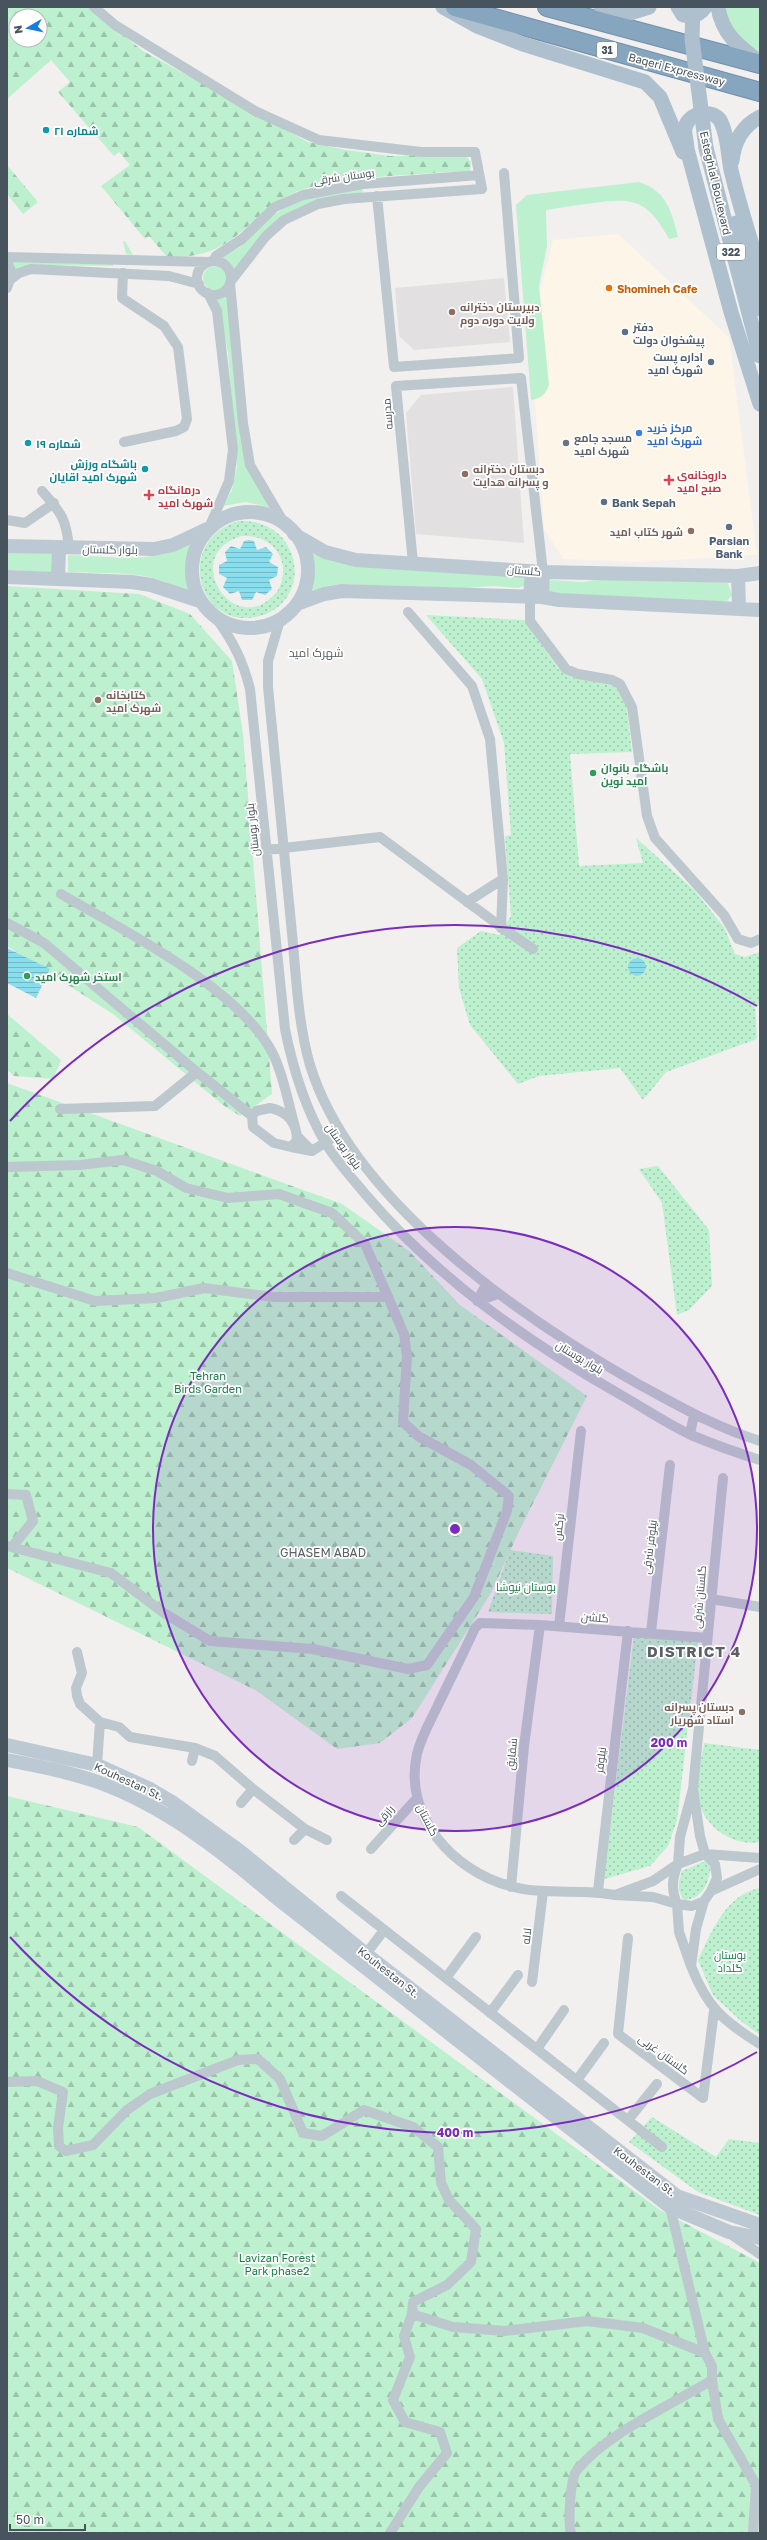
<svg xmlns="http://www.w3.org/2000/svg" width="767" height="2540" viewBox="0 0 767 2540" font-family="'Golos Text',Cairo,sans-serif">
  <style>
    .commercial { fill: #fcf5e8 }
    .education { fill: #e3e0e1 }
    .grass { fill: url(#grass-dots); fill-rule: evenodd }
    .forest { fill: url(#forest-firs); fill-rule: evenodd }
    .garden { fill: #bdf0ce }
    .water { fill: url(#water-rules) }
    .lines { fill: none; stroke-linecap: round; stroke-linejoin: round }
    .highway-casing { stroke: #7190aa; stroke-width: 20 }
    .street { stroke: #bdc7ce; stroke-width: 10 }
    .secondary { stroke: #bcc9d3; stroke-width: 14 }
    .primary { stroke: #aec0ce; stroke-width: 15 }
    .highway { stroke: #86a5bf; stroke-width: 18 }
    .primary-bridge { stroke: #aec0ce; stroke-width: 15 }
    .ring { fill: none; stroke: #7b2cbf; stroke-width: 2 }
    .culture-dot { fill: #0f9aa8; stroke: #fff; stroke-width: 1.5 }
    .food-dot { fill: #e8710a; stroke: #fff; stroke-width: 1.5 }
    .education-dot { fill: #8d6e63; stroke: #fff; stroke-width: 1.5 }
    .service-dot { fill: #5c6f8a; stroke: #fff; stroke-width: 1.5 }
    .shop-dot { fill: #3f7fe0; stroke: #fff; stroke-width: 1.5 }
    .worship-dot { fill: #6b7280; stroke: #fff; stroke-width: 1.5 }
    .health-dot { fill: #e0444e; stroke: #fff; stroke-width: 1.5 }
    .leisure-dot { fill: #2e9e5b; stroke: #fff; stroke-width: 1.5 }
    .labels { text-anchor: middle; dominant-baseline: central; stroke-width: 3.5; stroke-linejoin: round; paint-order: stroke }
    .shield { fill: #fff; stroke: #7e878e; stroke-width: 1 }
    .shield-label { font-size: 10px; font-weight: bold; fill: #47545d }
    .street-label { font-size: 11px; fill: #47545d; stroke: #fff }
    .culture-label { font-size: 11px; font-weight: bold; fill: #0d838f; stroke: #fff; text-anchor: start }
    .food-label { font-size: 11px; font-weight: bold; fill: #c56008; stroke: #fff; text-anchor: start }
    .education-label { font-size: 11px; font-weight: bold; fill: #785e54; stroke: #fff; text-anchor: start }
    .service-label { font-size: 11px; font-weight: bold; fill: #4e5e75; stroke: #fff; text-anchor: start }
    .shop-label { font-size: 11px; font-weight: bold; fill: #366cbe; stroke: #fff; text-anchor: start }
    .worship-label { font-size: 11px; font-weight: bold; fill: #5b616d; stroke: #fff; text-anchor: start }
    .health-label { font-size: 11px; font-weight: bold; fill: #be3a42; stroke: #fff; text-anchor: start }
    .leisure-label { font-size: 11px; font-weight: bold; fill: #27864d; stroke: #fff; text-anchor: start }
    .park-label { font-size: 11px; fill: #168044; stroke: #fff }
    .neighbourhood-label { font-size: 12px; fill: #5b6064; stroke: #fff }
    .district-label { font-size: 15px; font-weight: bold; letter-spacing: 1px; fill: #5b6064; stroke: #fff }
    .centre { fill: #7b2cbf; stroke: #fff; stroke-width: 2 }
    .ring-label { font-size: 12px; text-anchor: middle; font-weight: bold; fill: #7b2cbf; stroke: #fff; stroke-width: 3.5; stroke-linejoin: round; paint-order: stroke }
  </style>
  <defs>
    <pattern id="grass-dots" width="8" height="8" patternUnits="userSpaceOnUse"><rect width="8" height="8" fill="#bdf0ce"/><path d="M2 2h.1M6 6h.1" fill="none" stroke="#9bc5aa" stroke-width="1.8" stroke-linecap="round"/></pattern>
    <pattern id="forest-firs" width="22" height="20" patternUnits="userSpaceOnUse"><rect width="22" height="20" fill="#bdf0ce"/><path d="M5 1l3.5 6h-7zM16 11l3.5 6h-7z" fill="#9bc5aa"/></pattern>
    <pattern id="water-rules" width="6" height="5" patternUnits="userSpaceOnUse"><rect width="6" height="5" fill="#89deed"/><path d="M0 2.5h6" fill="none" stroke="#72b7c3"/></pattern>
  </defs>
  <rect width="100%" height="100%" fill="#f2efef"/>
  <path class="commercial" d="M618,234L729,337L757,555L638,562L563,559L544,529L530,332L553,240Z"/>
  <path class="education" d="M504,278L510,342L414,350L399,336L395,288Z
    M513,387L524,543L416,534L406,413L421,395Z"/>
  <path class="grass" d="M239,521C303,518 316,604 256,617C196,629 175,539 239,521ZM242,536C260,535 277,544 282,562C285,573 282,586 275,594C234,640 178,554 242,536Z
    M426,615L524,620L558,668L571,677L614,686L621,692L626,703L632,752L570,754L579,866L643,863L636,838L694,890L724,927L735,954L745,957L760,952V1005L755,1006L757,1039L666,1072L643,1100L620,1068L539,1076L518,1084L470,1025L459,988L457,948L481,931L499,935L511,916L505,836L511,835L504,743L482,679Z
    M658,1166L709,1230L712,1286L689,1310L677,1315L662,1203L639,1169Z
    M510,1550L553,1556L552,1614L488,1612Z
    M634,1635L698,1642L677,1820L668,1846L650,1866L604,1879Z
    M704,1743L760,1750V1842C730,1847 699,1823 697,1792C696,1777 702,1759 704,1743Z
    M705,1861L711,1867C708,1884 703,1899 684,1900C676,1890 679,1882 682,1871Z
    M760,1888V2035L741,2021L713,1995L698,1960C711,1933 726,1894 760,1888Z
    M652,2117L716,2157L729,2139L760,2143V2215L698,2192L629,2142Z"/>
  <path class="forest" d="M7,7H88L143,51L308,142L346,150L390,156H466L471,162L470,171C431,173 391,175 352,180C336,182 319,184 304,189C246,208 242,260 167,257L149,236L145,239L101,186L130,165L119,152L114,156L58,92L70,82L51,60L7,99ZM16,16H40V40H16Z
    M7,165L38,202L23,214L7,194Z
    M7,586L139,594L190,614L232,661L243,734L272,1094L240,1116L223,1105L113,1014L7,946Z
    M7,1014L61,1060L53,1079L14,1076L7,1070Z
    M7,1083L342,1204L409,1251L460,1305L587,1396L521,1527L491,1593L412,1718L380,1743L337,1749L257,1691L7,1568Z
    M7,1796L138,1827L660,2210L760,2263V2533H7Z"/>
  <path class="garden" d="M722,7H760V52L737,38Z
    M639,182C666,190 672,212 678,237L669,239C648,201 635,197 594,203C578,205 562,207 546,210L547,246L539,286L549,385C545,395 542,398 531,400L516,205L527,195Z
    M362,187L363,194C299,198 266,217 234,274L228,264L217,259L240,247L268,219L287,206L304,198Z
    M123,241H125L133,255L126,254Z
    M10,259L113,264V266L30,265L14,271Z
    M203 278a12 12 0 1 1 24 0a12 12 0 1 1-24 0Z
    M229,292L247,467L269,507L246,502L223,506L232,490L237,467L228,352L215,298Z
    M194,542C183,561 187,580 194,599C155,567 116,575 68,572V555C108,556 158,565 194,542Z
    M312,550L525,574L526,585L518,588L493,586L464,588L343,584L326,586L310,592L315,569Z
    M7,552L53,554L52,572L7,570Z
    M610,578L728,583L732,595L727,601H709L550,593L547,591L550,580L582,582Z"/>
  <path class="water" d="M249,540L254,541L257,550L266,547L273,554L269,562L278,567L277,576L269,580L272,589L265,595L256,592L252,600H242L239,591L230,594L223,587L227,578L219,574V565L227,561L225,552L231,546L240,549L244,541Z
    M7,948L50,969L36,998L7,983Z
    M628 967a9 9 0 1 1 18 0a9 9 0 1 1-18 0Z"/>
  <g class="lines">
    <g class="highway-casing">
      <path id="highway" d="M455,7L760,92
        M547,7L760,64"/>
    </g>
    <path class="street" d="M94,7L115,25L255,111L319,140L421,152H475L482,189L344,199L318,204L284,220L266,236L231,281
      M377,196L394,367L519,358L504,173
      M7,257L208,262
      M213,261L216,256L242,239L275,207L303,195L363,184L479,175
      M197 278a17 17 0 1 1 34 0a17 17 0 1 1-34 0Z
      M7,262L12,273L7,288
      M123,273L122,298L164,326L178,347L187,419L184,427L176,431L124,442
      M11,279L19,273L31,269L169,276L199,284
      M230,283L243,423L250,465L284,523
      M208,293L217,311L233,450L229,481L209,528
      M42,491C61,513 66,517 69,548
      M7,520L25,523L54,503
      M413,563L396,386L521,378L543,572
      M530,597V621L566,669L578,674L612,680L620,684L632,707L647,816L655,838L724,915L738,939L751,943L760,939
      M408,612L472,686L490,739L503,879
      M216,618C233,641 243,661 250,689L285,1029C293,1069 304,1106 325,1142C336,1161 352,1178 366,1195C437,1278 526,1341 621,1395C644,1408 667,1424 691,1435C713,1444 737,1453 760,1460
      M280,620L268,661V687C276,766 283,845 291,923C296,970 297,1020 310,1065C351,1200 522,1319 640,1385C679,1406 717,1428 760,1441
      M266,850L380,837L508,932L533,949
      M61,894C124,931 240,988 273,1054C284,1076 288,1103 295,1127
      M467,902L503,879L501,928
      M7,923L44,943L197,1072L252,1116
      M270,1108C287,1111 297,1123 297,1140L291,1147L274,1143L253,1127L252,1116L256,1111Z
      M60,1109L155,1106L197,1072
      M291,1147L312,1151L297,1136
      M312,1151L340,1133
      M7,1167L80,1165L123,1160L157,1171L186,1188L228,1198L279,1194L332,1213L365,1244L404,1334L407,1356L403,1422L418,1436L471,1465L509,1496L507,1511L474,1597L427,1665L408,1669L313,1649L210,1641L164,1613L111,1573L7,1546
      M7,1273L95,1301L156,1298L204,1288L274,1297H388
      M486,1285L477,1301L498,1294
      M690,1434L694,1415
      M7,1494L26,1495L33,1521L12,1547
      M711,1599L760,1607
      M559,1626L581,1431
      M651,1632L670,1465
      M77,1652L82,1673L76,1688L77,1696L80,1704L100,1722L119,1727L130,1737L195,1748L215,1756L253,1789L305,1829L327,1840
      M192,1761L195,1748
      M97,1765L100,1722
      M693,1789L723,1478
      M241,1803L253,1789
      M294,1840L305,1829
      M371,1849L417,1798
      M511,1887L524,1746L540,1625
      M598,1891L628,1631
      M711,1891L760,1869
      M615,1895C581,1888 545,1896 510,1886C453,1871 403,1816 417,1754C421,1737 430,1722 437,1707C450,1680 463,1654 475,1628L480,1623L540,1625L707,1638
      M341,1896L662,2147
      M704,1901L696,1929L691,1966L679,1932L677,1904L653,1897L615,1895L653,1881L678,1864L680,1837L693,1789L700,1836L705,1854L715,1864L717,1878L711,1891L704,1901L692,1906L677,1904C671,1889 672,1879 678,1864L705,1854L760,1858
      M628,1938L618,2034L703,2098L714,2011
      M366,1954L384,1930
      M691,1966C707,2007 723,2021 760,2044
      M446,1978L476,1937
      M532,1982L543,1892
      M490,2013L518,1975
      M537,2049L564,2010
      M577,2080L604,2043
      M7,2082L37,2081L63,2092L58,2128L59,2146L66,2151L93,2145L127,2110L150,2094L238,2060L258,2059L280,2079L303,2133L322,2136L364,2110L413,2127L438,2147L441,2183L449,2200L476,2229L471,2262L447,2285L413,2302L412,2314L404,2336L410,2357L393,2400L405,2422L440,2432L447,2453L419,2487L390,2533
      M628,2120L657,2084
      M732,2235L760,2254
      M412,2314L453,2327L505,2331L587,2321L643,2328L705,2353L670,2207
      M712,2380L718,2419L756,2485L753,2533
      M571,2533C568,2522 570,2478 577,2470C607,2433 671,2405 712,2380V2366L705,2353"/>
    <path class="secondary" d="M192 570a58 58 0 1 1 116 0a58 58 0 1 1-116 0Z
      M294,534L325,552L356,560L543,572L738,576L760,573
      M7,546L154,549L173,545L207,529
      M738,576L739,607
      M7,577L132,582L151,585L200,601
      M58,579L59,548
      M530,597L532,571
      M542,597L543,572
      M297,604L324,594L342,591L542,597L559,600L760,610
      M7,1745L97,1765L150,1789L172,1802L241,1852L366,1954L677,2196L760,2225
      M7,1760C38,1766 69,1772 98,1782C164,1806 221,1850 273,1895L670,2207L729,2232L760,2238"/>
    <path class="primary" d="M443,7L477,26L523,44L645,82L660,97L683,152
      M601,7L630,13L649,7
      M678,7L683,15C693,17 700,15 705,7
      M718,7C722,34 739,47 760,62
      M706,148L760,356
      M732,161C734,142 742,126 760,117
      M736,223L760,309
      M760,271C750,238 739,204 731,170C728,155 728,136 721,122C714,108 688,112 685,128C684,134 687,143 687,149L731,312L760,404"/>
    <use href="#highway" class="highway"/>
    <path class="primary-bridge" d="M693,7L692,39L706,148"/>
  </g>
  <circle cx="455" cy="1529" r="302" fill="#7b2cbf" fill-opacity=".12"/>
  <g class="ring">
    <circle cx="455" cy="1529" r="302"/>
    <path d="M757 2052A604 604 0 0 1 10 1937M10 1121A604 604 0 0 1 757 1006"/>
  </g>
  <g class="culture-dot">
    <circle cx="46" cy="130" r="4"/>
    <circle cx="28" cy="443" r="4"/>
    <circle cx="145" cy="469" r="4"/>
  </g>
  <circle class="food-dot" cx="609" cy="288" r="4"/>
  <g class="education-dot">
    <circle cx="452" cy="312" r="4"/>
    <circle cx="465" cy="474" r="4"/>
    <circle cx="691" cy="531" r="4"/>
    <circle cx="98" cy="700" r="4"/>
    <circle cx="742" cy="1712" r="4"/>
  </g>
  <g class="service-dot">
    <circle cx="625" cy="332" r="4"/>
    <circle cx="711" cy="362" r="4"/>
    <circle cx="604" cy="502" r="4"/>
    <circle cx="729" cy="527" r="4"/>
  </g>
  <circle class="shop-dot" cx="639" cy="433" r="4"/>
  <circle class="worship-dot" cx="566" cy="443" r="4"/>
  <g class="health-dot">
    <path d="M667 474h4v4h4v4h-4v4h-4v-4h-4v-4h4z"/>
    <path d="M147 489h4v4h4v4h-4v4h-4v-4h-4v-4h4z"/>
  </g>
  <g class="leisure-dot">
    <circle cx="593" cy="773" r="4"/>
    <circle cx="27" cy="976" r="4"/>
  </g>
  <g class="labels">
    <g class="shield">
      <rect x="597" y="42" width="20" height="16" rx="3"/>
      <rect x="717" y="244" width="28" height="16" rx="3"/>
    </g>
    <g class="shield-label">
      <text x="607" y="50">31</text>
      <text x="731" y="252">322</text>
    </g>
    <g class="street-label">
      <text transform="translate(677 69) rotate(15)">Baqeri Expressway</text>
      <text transform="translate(344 176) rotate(-8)">بوستان شرقی</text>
      <text transform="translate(716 183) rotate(77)">Esteghlal Boulevard</text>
      <text transform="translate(387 414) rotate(-95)">مدرسه</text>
      <text transform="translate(110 549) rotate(1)">بلوار گلستان</text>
      <text transform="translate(524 570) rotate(5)">گلستان</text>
      <text transform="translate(252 830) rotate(-96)">بلوار بوستان</text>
      <text transform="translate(344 1146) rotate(55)">بلوار بوستان</text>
      <text transform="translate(580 1357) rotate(31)">بلوار بوستان</text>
      <text transform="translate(558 1527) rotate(-84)">نرگس</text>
      <text transform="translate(649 1547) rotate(-83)">نیلوفر شرقی</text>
      <text transform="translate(699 1597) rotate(-85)">گلستان شرقی</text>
      <text transform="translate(595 1617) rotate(4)">گلشن</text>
      <text transform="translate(511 1754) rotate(-84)">شقایق</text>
      <text transform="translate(600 1760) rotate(-83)">نیلوفر</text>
      <text transform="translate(129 1781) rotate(25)">Kouhestan St.</text>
      <text transform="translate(384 1815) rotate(-49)">رازقی</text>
      <text transform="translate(428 1820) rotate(63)">گلستان</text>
      <text transform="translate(526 1936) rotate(-83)">لاله</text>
      <text transform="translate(389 1972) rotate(38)">Kouhestan St.</text>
      <text transform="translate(664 2054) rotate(36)">گلستان غربی</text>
      <text transform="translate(645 2171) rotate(37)">Kouhestan St.</text>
    </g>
    <g class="culture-label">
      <text x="54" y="130">شماره ۲۱</text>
      <text x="36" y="443">شماره ۱۹</text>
      <text x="137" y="463" text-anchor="end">باشگاه ورزش<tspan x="137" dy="13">شهرک امید اقایان</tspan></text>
    </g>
    <g class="food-label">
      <text x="617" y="288">Shomineh Cafe</text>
    </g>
    <g class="education-label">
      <text x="460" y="306">دبیرستان دخترانه<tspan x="460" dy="13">ولایت دوره دوم</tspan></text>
      <text x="473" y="468">دبستان دخترانه<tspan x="473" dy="13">و پسرانه هدایت</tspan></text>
      <text x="683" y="531" text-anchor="end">شهر کتاب امید</text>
      <text x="106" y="694">کتابخانه<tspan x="106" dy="13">شهرک امید</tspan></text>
      <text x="734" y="1706" text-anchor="end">دبستان پسرانه<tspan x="734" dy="13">استاد شهريار</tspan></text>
    </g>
    <g class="service-label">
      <text x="633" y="326">دفتر<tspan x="633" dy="13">پیشخوان دولت</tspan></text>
      <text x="703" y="356" text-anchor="end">اداره پست<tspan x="703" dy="13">شهرک امید</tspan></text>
      <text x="612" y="502">Bank Sepah</text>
      <text x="729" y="540" text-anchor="middle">Parsian<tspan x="729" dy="13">Bank</tspan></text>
    </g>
    <g class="shop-label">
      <text x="647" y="427">مرکز خرید<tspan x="647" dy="13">شهرک امید</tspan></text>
    </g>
    <g class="worship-label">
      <text x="574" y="437">مسجد جامع<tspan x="574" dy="13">شهرک امید</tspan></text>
    </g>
    <g class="health-label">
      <text x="677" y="474">داروخانه‌ی<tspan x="677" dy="13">صبح امید</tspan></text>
      <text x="158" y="489">درمانگاه<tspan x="158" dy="13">شهرک امید</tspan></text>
    </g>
    <g class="leisure-label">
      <text x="601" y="767">باشگاه بانوان<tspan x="601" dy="13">امید نوین</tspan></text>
      <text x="35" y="976">استخر شهرک امید</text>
    </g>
    <g class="park-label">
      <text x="208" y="1375">Tehran<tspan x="208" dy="13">Birds Garden</tspan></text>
      <text x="526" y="1586">بوستان نیوشا</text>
      <text x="730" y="1954">بوستان<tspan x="730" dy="13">گلداد</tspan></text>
      <text x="277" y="2257">Lavizan Forest<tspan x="277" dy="13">Park phase2</tspan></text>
    </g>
    <g class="neighbourhood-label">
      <text x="316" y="652">شهرک امید</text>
      <text x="323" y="1552">GHASEM ABAD</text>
    </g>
    <g class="district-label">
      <text x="694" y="1651">DISTRICT 4</text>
    </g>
  </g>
  <circle cx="455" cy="1529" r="6" class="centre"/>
  <g class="ring-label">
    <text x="669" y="1747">200 m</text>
    <text x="455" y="2137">400 m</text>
  </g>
  <rect width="767" height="2540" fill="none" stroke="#47545d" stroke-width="16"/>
  <g transform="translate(28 28) rotate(261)"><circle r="19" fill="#ffffff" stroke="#b5bbbe"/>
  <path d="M0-3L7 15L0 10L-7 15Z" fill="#167de4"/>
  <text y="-6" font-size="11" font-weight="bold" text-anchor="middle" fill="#47545d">N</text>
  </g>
  <path d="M10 2524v6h75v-6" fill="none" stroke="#47545d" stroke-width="2"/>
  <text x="16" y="2524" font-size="12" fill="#47545d" stroke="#ffffff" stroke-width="3" paint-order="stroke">50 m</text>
</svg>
